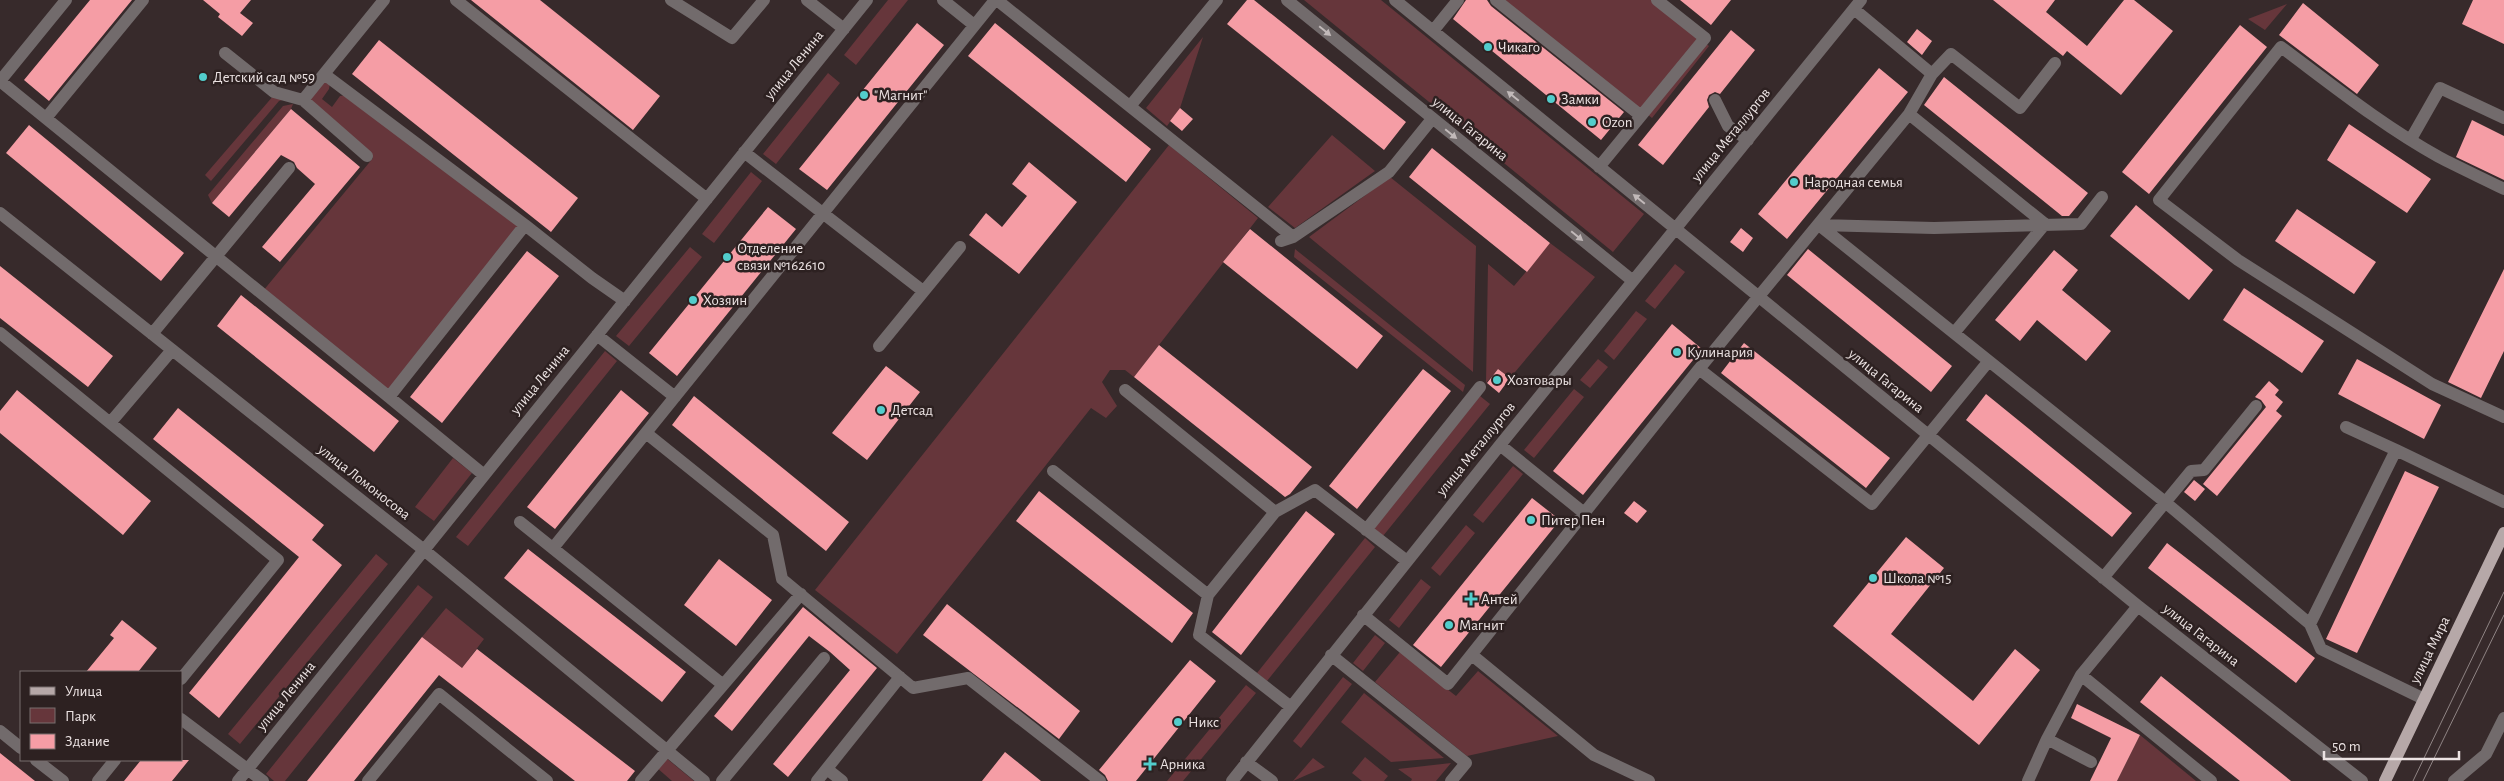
<svg xmlns="http://www.w3.org/2000/svg" width="2504" height="781" viewBox="0 0 2504 781" font-family="'Alegreya Sans',sans-serif">
  <style>
    .green { fill: #66363b }
    .building { fill: #f59da5 }
    .lines { fill: none; stroke-linecap: round; stroke-linejoin: round }
    .minor { stroke: #726b6c; stroke-width: 12 }
    .major { stroke: #b6a8a8; stroke-width: 12 }
    .tram { stroke: #8f8484; stroke-width: 1 }
    .oneway { fill: #c1b9b9 }
    .poi-dot { fill: #52cdcc; stroke: #2d2121; stroke-width: 2 }
    .labels { text-anchor: middle; dominant-baseline: central; stroke-width: 5; stroke-linejoin: round; paint-order: stroke }
    .poi-label { font-size: 15px; fill: #ece3e3; stroke: #2d2121; text-anchor: start }
    .street-label { font-size: 15px; fill: #ece3e3; stroke: #2d2121 }
  </style>
  <rect width="100%" height="100%" fill="#372a2b"/>
  <path class="green" d="M888,0H908L856,65L844,55Z
    M1304,0H1381L1644,214L1613,252Z
    M1504,0H1651L1709,46L1652,118Z
    M2287,4L2265,30L2248,19Z
    M1203,37L1180,108L1167,126L1146,108Z
    M828,73L840,83L776,164L763,154Z
    M325,79L330,83L329,89L322,99L332,107L340,96L347,95L520,226L388,393L263,291L373,158L307,100Z
    M274,95L289,98L279,101L211,181L205,175Z
    M293,104L291,109L212,203L208,195L283,106Z
    M1332,135L1375,171L1295,228L1268,207Z
    M1169,145L1258,218L1134,377L1125,370H1110L1102,382L1117,406L1106,418L1091,408L897,654L815,590Z
    M751,172L762,181L714,243L702,234Z
    M1390,177L1476,246L1473,372L1309,237Z
    M1550,243L1595,277L1510,378L1498,369L1486,383L1488,264L1514,286Z
    M690,247L702,257L629,346L616,336Z
    M1295,249L1465,385L1463,392L1294,257Z
    M1675,264L1685,272L1655,309L1645,301Z
    M1636,311L1647,319L1614,360L1604,351Z
    M605,351L617,361L468,546L456,537Z
    M1598,359L1608,367L1590,388L1580,380Z
    M1574,389L1584,397L1534,458L1524,450Z
    M1480,396L1490,404L1383,536L1373,528Z
    M453,458L472,473L434,521L415,507Z
    M1513,466L1523,474L1483,523L1473,515Z
    M1466,525L1475,533L1440,576L1431,568Z
    M1365,538L1375,547L1267,681L1257,673Z
    M376,554L388,564L240,744L228,734Z
    M1421,579L1431,587L1399,628L1389,620Z
    M418,585L433,597L285,781H274L266,774Z
    M446,608L484,639L450,684L439,675L451,660L422,637Z
    M1375,635L1385,643L1363,671L1353,663Z
    M1400,652L1456,696L1478,671L1558,736L1467,756L1375,682Z
    M1343,677L1352,684L1301,748L1293,741Z
    M1246,685L1256,693L1183,781H1167Z
    M1364,693L1444,758L1391,762L1341,722Z
    M2140,735L2196,781H2117Z
    M665,757L694,781H672L656,767Z
    M1365,757L1388,776L1384,781H1362L1352,773Z
    M1313,758L1325,767L1293,781Z
    M1451,763L1436,781H1411L1412,779L1398,769Z"/>
  <path class="building" d="M90,0H132L49,101L24,80Z
    M203,0H251L240,13L253,23L242,36L218,17L220,14Z
    M471,0H540L660,96L633,130Z
    M1247,0H1254L1406,122L1384,150L1227,24Z
    M1466,0H1487L1491,6L1624,112L1601,140L1453,19Z
    M1680,0H1731L1711,25Z
    M1993,0H2055L2046,12L2087,46L2124,0H2134L2173,31L2121,95L2067,51L2063,56Z
    M2473,0H2504V44L2462,24Z
    M2303,3L2379,65L2357,94L2279,35Z
    M917,23L944,45L827,190L799,169Z
    M995,23L1151,149L1126,182L968,56Z
    M2240,25L2267,47L2149,194L2122,172Z
    M1917,29L1932,41L1922,55L1907,42Z
    M1731,30L1755,50L1720,94L1715,92L1709,95L1707,100L1709,107L1663,165L1638,145Z
    M379,40L578,198L551,232L352,74Z
    M1879,68L1908,92L1787,239L1758,214Z
    M1944,77L2088,193L2069,216H2062L1924,105Z
    M1180,108L1193,119L1182,131L1170,121Z
    M291,109L360,167L280,262L262,247L315,184L297,168L294,162L281,155L229,217L212,203Z
    M2472,120L2504,136V180L2456,157Z
    M2349,124L2431,179L2407,213L2327,160Z
    M29,125L184,253L161,281L6,153Z
    M1432,148L1550,243L1527,272L1409,177Z
    M1029,162L1077,202L1019,274L969,235L986,213L1002,227L1027,196L1012,184Z
    M2136,205L2213,270L2189,300L2110,236Z
    M768,207L796,229L677,376L649,353Z
    M2297,209L2376,262L2354,294L2275,241Z
    M1741,228L1753,238L1743,252L1730,242Z
    M1250,229L1383,336L1357,369L1223,262Z
    M1808,249L1952,366L1931,392L1787,275Z
    M2054,250L2078,270L2062,290L2111,331L2086,361L2037,320L2020,341L1995,320Z
    M527,251L559,276L442,423L410,397Z
    M0,266L113,356L88,387L0,318Z
    M2504,269V351L2481,398L2448,382Z
    M2244,288L2324,341L2302,373L2223,320Z
    M241,295L399,421L374,452L217,326Z
    M1672,324L1702,349L1583,495L1553,471Z
    M1744,343L1890,458L1866,488L1721,373Z
    M1159,345L1312,467L1290,494L1285,497L1134,377Z
    M2357,359L2441,405L2424,439L2338,394Z
    M886,366L920,392L867,460L832,433Z
    M1423,369L1451,391L1357,509L1329,486Z
    M1498,369L1510,378L1499,393L1487,383Z
    M2269,381L2279,390L2275,395L2283,402L2276,411L2282,416L2217,496L2203,484L2266,407L2261,400L2255,397Z
    M17,390L151,501L123,535L0,433V411Z
    M621,390L649,413L555,529L527,507Z
    M1986,394L2132,513L2112,537L1966,420Z
    M694,396L849,522L826,551L672,425Z
    M178,408L324,525L312,540L342,565L219,718L189,693L299,557L153,439Z
    M2405,471L2439,487L2357,653L2326,639Z
    M2194,480L2205,489L2195,501L2184,492Z
    M1039,491L1193,613L1172,643L1016,521Z
    M1532,498L1560,520L1441,667L1413,645Z
    M1634,501L1647,511L1637,523L1624,513Z
    M1306,511L1335,534L1241,655L1212,632Z
    M1906,537L1944,568L1891,634L1973,701L2015,649L2040,670L1979,745L1833,626Z
    M2167,543L2315,658L2296,683L2148,568Z
    M528,549L686,672L662,702L504,578Z
    M719,559L772,600L736,646L684,605Z
    M947,604L1080,711L1059,739L923,635Z
    M803,607L877,668L788,777L773,764L850,670L830,652L809,636L732,731L714,716Z
    M122,620L157,648L138,672H86L114,638L110,635Z
    M422,637L462,668L477,649L635,771L627,781H575L439,675L354,781H307Z
    M1190,660L1216,681L1136,781H1108L1105,775L1099,770Z
    M2161,676L2291,781H2240L2140,702Z
    M2077,704L2140,735L2117,781H2090L2111,738L2071,718Z
    M1005,752L1041,781H982Z
    M0,753L35,781H0Z
    M141,760H189L172,781H124Z"/>
  <g class="lines">
    <path class="minor" d="M456,0L707,199
      M671,0L732,38L764,0
      M807,0L844,29
      M943,0L974,25
      M997,0L1293,237
      M1287,0L1633,281
      M1395,0L2138,606L2362,781
      M1496,0L1640,115
      M1854,9L1932,74L1909,114L1699,369L1872,504L1988,362
      M1433,31L1458,0
      M225,53L274,92L303,100L367,156
      M1932,74L1951,54L2020,108L2055,63
      M0,81L389,397L525,225L324,74L384,0
      M0,81L66,0
      M303,100L324,74
      M1715,100L1728,126L1748,140
      M1131,105L1217,0
      M1909,114L2045,224L1954,333
      M46,118L143,0
      M2411,139L2440,88L2504,118
      M744,152L923,291
      M1599,167L1705,38L1657,0
      M2504,189C2482,178 2460,168 2439,157C2383,126 2332,85 2281,47L2159,200L2238,260L2432,384L2504,417
      M0,213L424,550L704,781
      M525,225L592,278L625,301
      M1819,225L2165,502L2310,624L2396,450L2504,502
      M1819,225L1934,228L2081,224L2102,197
      M1281,241L1293,237L1389,172L1432,119
      M0,333L278,560L181,679
      M152,334L289,168
      M597,335L675,397
      M879,346L960,247
      M1125,390L1275,512
      M389,397L484,475
      M110,423L172,350
      M2346,427L2396,450
      M646,433L773,535L782,579L913,688L968,678L1100,781
      M1500,445L1584,513
      M1053,471L1208,595
      M520,522L722,684
      M1366,530L1480,387
      M553,548L995,0
      M2103,578L2191,471L2204,470L2256,406
      M1363,615L1448,684L1699,369
      M2310,624L2321,649L2424,699
      M1331,655L1466,763L1451,781
      M1472,655L1594,755L1649,781
      M2081,675L2211,781
      M1291,707L1199,635L1208,595L1275,512L1315,490L1407,561
      M181,719L263,781
      M0,731L21,748
      M2047,739L2091,762
      M36,760L63,781
      M1246,762L1272,781
      M827,769L842,781
      M98,781L115,760
      M238,781L867,0
      M368,781L439,694L547,781
      M641,781L801,594
      M722,781L824,658
      M817,781L900,677
      M1232,781L1500,445L1861,0
      M2028,781L2047,739L2081,675L2138,606
      M2454,781L2486,754L2504,718"/>
    <path class="major" d="M2385,781L2504,533"/>
    <path class="tram" d="M2413,781L2504,592
      M2423,781L2504,615"/>
  </g>
  <defs><path id="oneway-solid" d="M-6-.8H1V-3.2L6.5 0L1 3.2V.8H-6Z" transform="scale(1.25)"/></defs>
  <g class="oneway">
    <use href="#oneway-solid" transform="translate(1325 31) rotate(39)"/>
    <use href="#oneway-solid" transform="translate(1513 96) rotate(-141)"/>
    <use href="#oneway-solid" transform="translate(1451 134) rotate(39)"/>
    <use href="#oneway-solid" transform="translate(1639 199) rotate(-141)"/>
    <use href="#oneway-solid" transform="translate(1577 236) rotate(39)"/>
  </g>
  <g class="poi-dot">
    <circle cx="1488" cy="47" r="5"/>
    <circle cx="203" cy="77" r="5"/>
    <circle cx="864" cy="95" r="5"/>
    <circle cx="1551" cy="99" r="5"/>
    <circle cx="1592" cy="122" r="5"/>
    <circle cx="1794" cy="182" r="5"/>
    <circle cx="727" cy="257" r="5"/>
    <circle cx="693" cy="300" r="5"/>
    <circle cx="1677" cy="352" r="5"/>
    <circle cx="1497" cy="380" r="5"/>
    <circle cx="881" cy="410" r="5"/>
    <circle cx="1531" cy="520" r="5"/>
    <circle cx="1873" cy="578" r="5"/>
    <path d="M1468.5 591.5h5v5h5v5h-5v5h-5v-5h-5v-5h5z"/>
    <circle cx="1449" cy="625" r="5"/>
    <circle cx="1178" cy="722" r="5"/>
    <path d="M1147.5 756.5h5v5h5v5h-5v5h-5v-5h-5v-5h5z"/>
  </g>
  <g class="labels">
    <g class="poi-label">
      <text x="1498" y="47">Чикаго</text>
      <text x="213" y="77">Детский сад №59</text>
      <text x="874" y="95">"Магнит"</text>
      <text x="1561" y="99">Замки</text>
      <text x="1602" y="122">Ozon</text>
      <text x="1804" y="182">Народная семья</text>
      <text x="737" y="248">Отделение<tspan x="737" dy="17">связи №162610</tspan></text>
      <text x="703" y="300">Хозяин</text>
      <text x="1687" y="352">Кулинария</text>
      <text x="1507" y="380">Хозтовары</text>
      <text x="891" y="410">Детсад</text>
      <text x="1541" y="520">Питер Пен</text>
      <text x="1883" y="578">Школа №15</text>
      <text x="1481" y="599">Антей</text>
      <text x="1459" y="625">Магнит</text>
      <text x="1188" y="722">Никс</text>
      <text x="1160" y="764">Арника</text>
    </g>
    <g class="street-label">
      <text transform="translate(794 65) rotate(-51)">улица Ленина</text>
      <text transform="translate(1470 129) rotate(39)">улица Гагарина</text>
      <text transform="translate(1731 135) rotate(-51)">улица Металлургов</text>
      <text transform="translate(540 380) rotate(-51)">улица Ленина</text>
      <text transform="translate(1886 381) rotate(39)">улица Гагарина</text>
      <text transform="translate(1476 449) rotate(-51)">улица Металлургов</text>
      <text transform="translate(364 482) rotate(38)">улица Ломоносова</text>
      <text transform="translate(2201 635) rotate(38)">улица Гагарина</text>
      <text transform="translate(2430 650) rotate(-64)">улица Мира</text>
      <text transform="translate(286 696) rotate(-51)">улица Ленина</text>
    </g>
  </g>
  <rect x="20" y="671" width="162" height="90" fill="#2d2121" stroke="#796f6f"/>
  <rect x="30" y="687" width="25" height="8" fill="#b6a8a8" stroke="#796f6f"/>
  <text x="65" y="696" font-size="15" fill="#ece3e3">Улица</text>
  <rect x="30" y="708" width="25" height="15" fill="#66363b" stroke="#796f6f"/>
  <text x="65" y="721" font-size="15" fill="#ece3e3">Парк</text>
  <rect x="30" y="734" width="25" height="15" fill="#f59da5" stroke="#796f6f"/>
  <text x="65" y="746" font-size="15" fill="#ece3e3">Здание</text>
  <path d="M2324 751v8h135v-8" fill="none" stroke="#ece3e3" stroke-width="2.5"/>
  <text x="2332" y="751" font-size="15" fill="#ece3e3" stroke="#2d2121" stroke-width="4" paint-order="stroke">50 m</text>
</svg>
